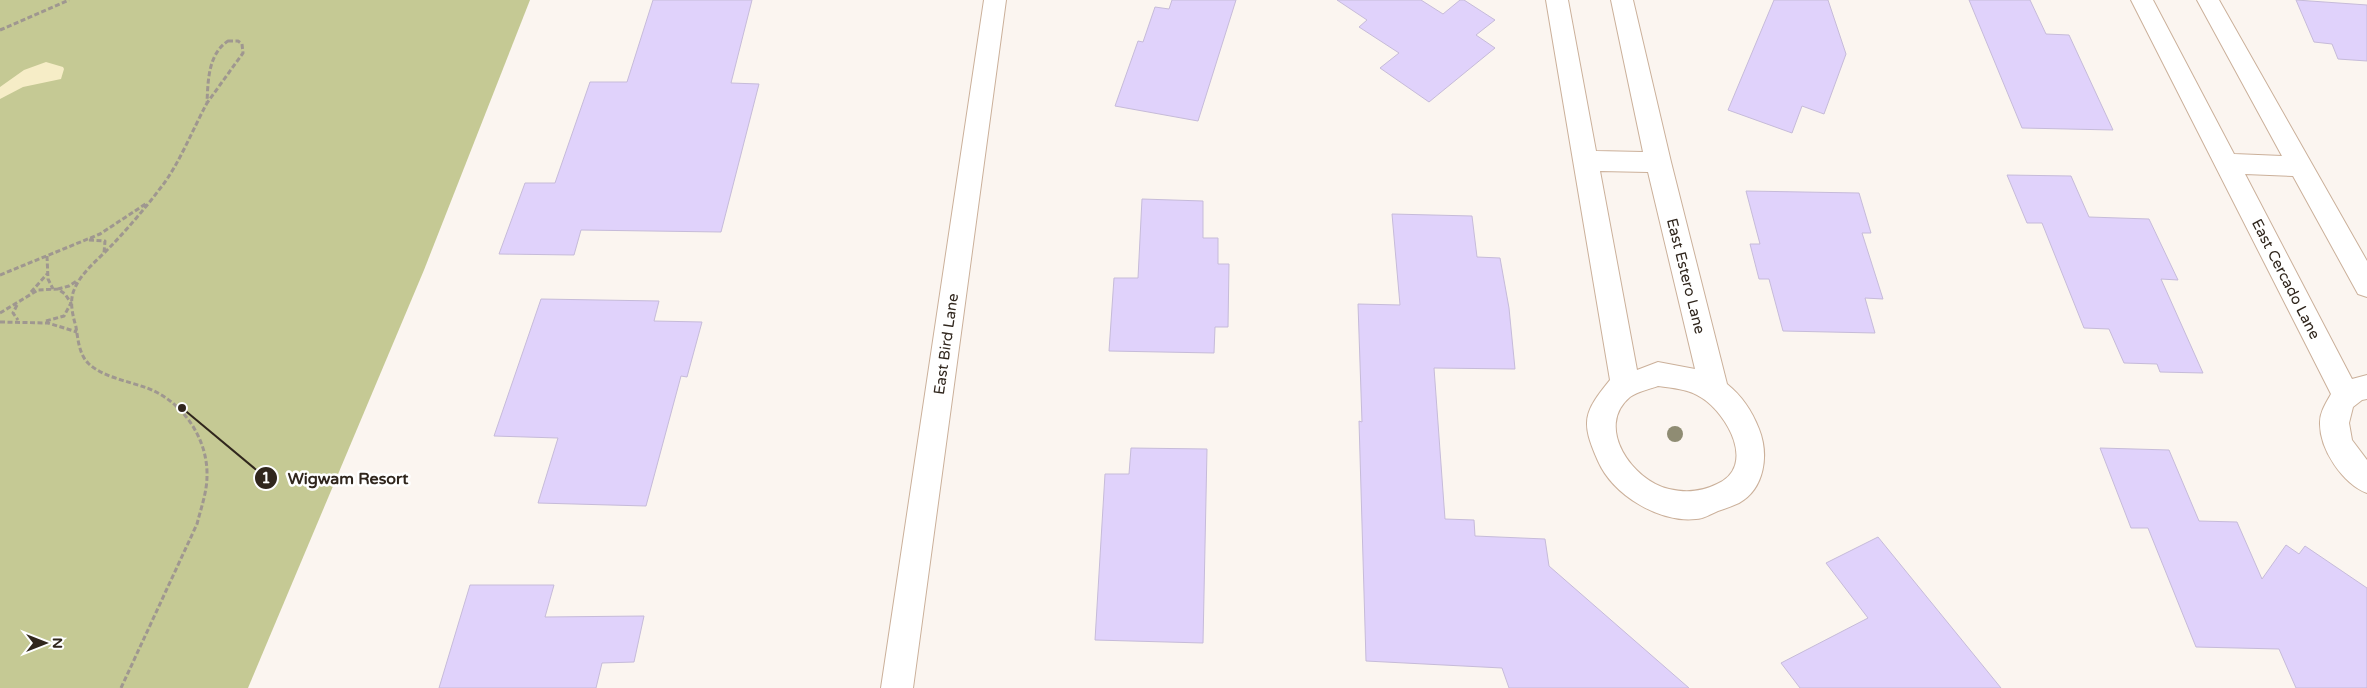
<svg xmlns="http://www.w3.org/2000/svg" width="2367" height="688" viewBox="0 0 2367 688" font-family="'Varela Round',sans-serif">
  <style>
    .green { fill: #c5c994 }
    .sand { fill: #f6edc7 }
    .building { fill: #e0d2fb; stroke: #c6bbd9 }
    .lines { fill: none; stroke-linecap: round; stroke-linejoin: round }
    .minor-casing { stroke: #cbb09a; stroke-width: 2 }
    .path { stroke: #9f9790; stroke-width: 3; stroke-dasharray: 5 2.5; stroke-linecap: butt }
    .minor { fill: #fff; fill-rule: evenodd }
    .tree { fill: #8f8c73 }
    .labels { text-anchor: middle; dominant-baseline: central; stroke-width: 5; stroke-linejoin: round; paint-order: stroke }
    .street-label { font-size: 15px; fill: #30261d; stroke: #fff }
    .leader { fill: none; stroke: #30261d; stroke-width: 2 }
    .callout-dot { fill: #30261d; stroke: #fff; stroke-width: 2 }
    .mark-label { font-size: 15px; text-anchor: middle; font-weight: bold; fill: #fff }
    .callout-label { font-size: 16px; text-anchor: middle; font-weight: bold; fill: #30261d; stroke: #fff; stroke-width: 5; stroke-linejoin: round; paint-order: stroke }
  </style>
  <rect width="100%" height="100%" fill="#fbf5f0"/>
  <path class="green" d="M0,0H530L424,270L248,688H0Z"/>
  <path class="sand" d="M46,62L63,67L64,69L61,79L23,87L0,99V87L24,70Z"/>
  <path class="building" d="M653,0H752L731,83L759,84L721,232L581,230L574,255L499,254L525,183H555L590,82H627Z
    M1172,0H1236L1198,121L1115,106L1138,41L1143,42L1155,7L1169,9Z
    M1337,0H1421L1443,14L1460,0H1464L1495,20L1476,35L1495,48L1429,102L1380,68L1399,53L1359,27L1367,20Z
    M1774,0H1828L1846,54L1824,114L1802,106L1792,133L1728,110Z
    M1969,0H2030L2046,34L2069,35L2113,130L2022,128Z
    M2296,0L2367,5V61L2338,59L2332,44L2314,42Z
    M2007,175L2071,176L2089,217L2149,219L2178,280L2161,279L2203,373L2160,372L2157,364L2124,363L2109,329L2084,328L2042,223H2027Z
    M1746,191L1859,193L1871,233H1862L1883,299L1865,298L1875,333L1783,331L1769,279H1759L1750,244H1760Z
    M1142,199L1203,201V238H1218V264H1229L1228,327H1215L1214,353L1109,351L1114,278H1138Z
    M1392,214L1472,216L1477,257L1500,258L1509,308L1515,369L1434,368L1445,519L1474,520L1475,536L1545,539L1549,566L1689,688H1509L1502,668L1366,661L1359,421L1362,422L1358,304L1400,305Z
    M541,299L659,301L654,321L702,322L687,377L681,376L646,506L538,503L558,438L494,436Z
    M1131,448L1207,449L1203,643L1095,640L1105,474H1129Z
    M2100,448L2169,450L2199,521L2237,522L2262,579L2286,545L2299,554L2305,546L2367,588V688H2296L2279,649L2196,647L2148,528H2131Z
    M1878,537L2001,688H1800L1781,663L1868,618L1826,563Z
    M470,585H554L545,617L644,616L634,662L602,663L596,688H439Z"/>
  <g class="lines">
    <g class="minor-casing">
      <path id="minor" d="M984,0H1006L913,688H881Z
        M1546,0H1568L1596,151L1643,152L1611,0H1633L1671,162L1727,384C1742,396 1752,411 1759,429C1769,454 1765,489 1739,503C1732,506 1725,509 1718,511C1711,514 1703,519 1696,519C1659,523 1613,495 1598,461C1580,421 1584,412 1610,380ZM1600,171L1648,172L1695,369L1658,362L1637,370ZM1658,386C1673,388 1689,389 1702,398C1727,414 1757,466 1717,484C1701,492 1686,493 1669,489C1633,481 1594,427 1630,397C1637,392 1650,389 1658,386Z
        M2131,0H2153L2234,154L2282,156L2197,0H2219L2367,261V297L2358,294L2293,176L2245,174L2352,379L2367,375V399L2362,400L2353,407L2349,423L2352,440L2367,460V493C2343,484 2319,449 2320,422C2320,412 2326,403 2331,394Z"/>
    </g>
    <path class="path" d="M0,30L69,0
      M228,41H238L242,44L243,53L207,103C208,81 208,54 228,41Z
      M89,240L105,241L104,253
      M47,256L48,279L53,289
      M0,275L100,234L147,203
      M31,292L48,273
      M17,305L13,313L18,320
      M0,313L38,290L58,289
      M46,321L64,316L71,303L65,294L58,289L69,286L78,280
      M0,322L48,323L77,332
      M121,688L197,524C201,508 207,492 207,476C208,438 182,401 147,388C128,381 102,377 88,363C79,354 78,339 76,327C73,316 69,302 74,290C81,272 100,258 113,244C130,226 147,206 162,186C179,164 193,129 207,103"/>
    <use href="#minor" class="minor"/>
  </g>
  <circle class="tree" cx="1675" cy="434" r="8"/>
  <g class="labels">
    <g class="street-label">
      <text transform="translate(1686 276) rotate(76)">East Estero Lane</text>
      <text transform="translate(2286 279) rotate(63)">East Cercado Lane</text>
      <text transform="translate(946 344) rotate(-82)">East Bird Lane</text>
    </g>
  </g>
  <path class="leader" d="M182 408L266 478"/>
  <g class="callout-dot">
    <circle cx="182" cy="408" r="5"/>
    <circle cx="266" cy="478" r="12"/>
  </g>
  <g class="mark-label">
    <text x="266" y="483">1</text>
  </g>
  <g class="callout-label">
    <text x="348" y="484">Wigwam Resort</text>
  </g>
  <g transform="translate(45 643) rotate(90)" stroke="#ffffff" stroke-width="4" paint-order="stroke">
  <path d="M0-4L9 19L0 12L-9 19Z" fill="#30261d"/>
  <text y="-8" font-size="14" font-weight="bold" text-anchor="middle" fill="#30261d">N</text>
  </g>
</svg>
